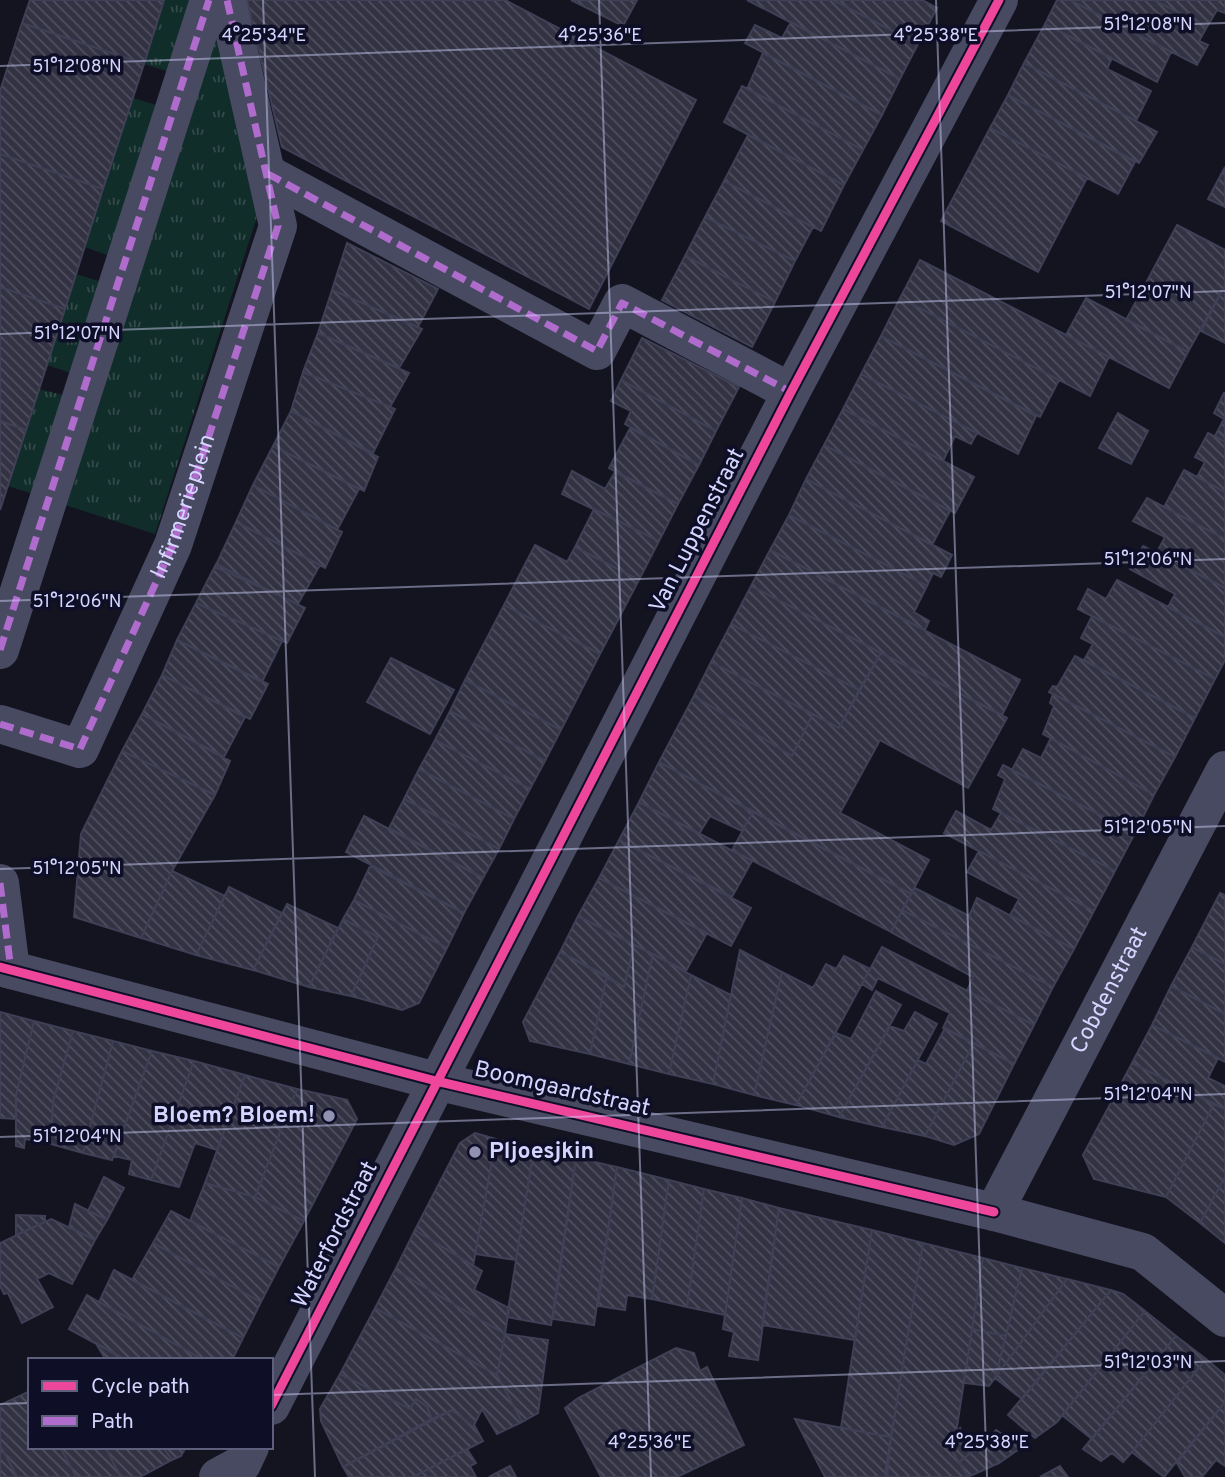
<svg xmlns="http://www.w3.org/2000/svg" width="1225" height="1477" font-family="Overpass,sans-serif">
<defs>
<pattern id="grass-tufts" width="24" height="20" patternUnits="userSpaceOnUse" patternTransform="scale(1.75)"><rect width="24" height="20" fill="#112d2a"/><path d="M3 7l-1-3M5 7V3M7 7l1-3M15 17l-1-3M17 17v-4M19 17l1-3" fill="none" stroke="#334b4a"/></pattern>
<pattern id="building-back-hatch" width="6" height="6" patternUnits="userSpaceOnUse" patternTransform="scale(1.75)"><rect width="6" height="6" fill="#323243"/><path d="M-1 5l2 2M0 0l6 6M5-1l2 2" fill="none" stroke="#4f4f5f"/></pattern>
</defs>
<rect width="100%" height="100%" fill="#141421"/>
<path fill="url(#grass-tufts)" d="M164,0h34l-22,74 -32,-10z
M213,9l51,186 -109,339 -99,-32z
M133,98l33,10 -51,150 -30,-11z
M76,274l32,10 -31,91 -30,-10z
M39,389l32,8 -31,99 -32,-10z"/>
<path fill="url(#building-back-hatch)" stroke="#3f3f55" stroke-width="2" d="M30,0h134l-20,64 -122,-41z
M247,0h258l191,100 -107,209 -307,-162z
M571,0h66l-14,26z
M747,0h86l85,44 -18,35z
M833,0h89l15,8 -19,36z
M1057,0h13l101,52 -14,30 -112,-58z
M1070,0h84l53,27 -8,14 9,4 -11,20z
M1154,0h71v13l-8,-3 -10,17z
M791,22l109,57 -18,36 -137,-72 10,-18 27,13z
M22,23l122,41 -41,125 -103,-35v-63z
M1045,24l67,34 -5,11 44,22 -15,30 -112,-58z
M763,53l119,62 -19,35 -116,-61z
M1024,63l133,69 -18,31 -131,-68z
M742,86l121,64 -19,35 -120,-63z
M1008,95l127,67 -17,32 -128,-66z
M990,128l97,50 -49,94 -97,-51z
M748,135l96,50 -23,46 -97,-50z
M0,154l103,35 -38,120 -65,-22z
M1225,167v40l-17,-8z
M724,181l89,46 -18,34 -90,-44z
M705,217l90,44 -20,41 -90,-46z
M1177,225l48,25v35l-37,67 -62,-32z
M347,243l91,46 -20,38 -86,-37z
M685,256l90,46 -23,45 -90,-47z
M920,260l189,97 -19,39 -190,-98z
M1225,285v58l-24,-12z
M0,287l65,22 -39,121 -26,-9z
M332,290l90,39 -23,39 -81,-35z
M900,298l159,82 -19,37 -159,-81z
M1086,298l102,54 -19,36 -103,-53z
M318,333l91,40 -19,34 -87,-35z
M881,336l155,80 -18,38 -157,-80z
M642,338l97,49 -23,44 -95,-51z
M303,372l92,37 -22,44 -82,-42z
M861,374l116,59 -6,11 -16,-8 -12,25 -100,-52z
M621,380l95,51 -17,34 -74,-41 6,-13 -20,-10z
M1224,393h1v49l-10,-6 9,-17 -10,-6z
M843,409l131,68 -19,36 -131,-68z
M291,411l87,46 -14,34 -91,-45z
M1118,413l30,18 -17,33 -32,-16z
M0,421l26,9 -26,80z
M630,428l69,37 -21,39 -69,-36z
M1208,433l17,9v50l-28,-15 8,-15 -10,-5z
M824,445l126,66 -18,34 -126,-66z
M273,446l86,43 -22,41 -84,-45z
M1184,470l41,22v47l-61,-32z
M572,471l33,18 10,-17 63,32 -19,37 -97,-47z
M806,479l146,76 -11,22 -8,-4 -6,13 -138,-71z
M253,485l89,47 -17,36 -89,-46z
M1147,498l78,41v49l-68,-36 8,-15 -32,-16z
M594,509l65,32 -20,39 -64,-33z
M789,515l138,71 -13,26 15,9 -4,9 -155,-80z
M236,522l84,43 -22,39 -83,-37z
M535,545l32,17 8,-15 64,33 -39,74 -96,-49z
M1143,546l82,42v49l-57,-30 7,-13 -45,-25z
M770,550l250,130 -18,35 -251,-129z
M216,564l89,44 -18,35 -91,-40z
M1117,580l108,57v23l-10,19 -137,-70 10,-20 18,10z
M751,586l130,67 -22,37 -128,-66z
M196,603l86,38 -20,41 -85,-42z
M504,605l96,49 -39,76 -96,-50z
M1092,616l123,63 -20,39 -111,-58 9,-16 -12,-6z
M731,624l128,66 -20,38 -128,-66z
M177,640l91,44 -18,35 -88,-44z
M881,653l126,65 -39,70 -88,-48 -40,73 89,47 -18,34 -252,-132 35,-66 98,60 21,-42 26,14z
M1075,656l120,62 -20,39 -126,-65 4,-6 4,1z
M391,658l63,32 -24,44 -63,-32z
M711,662l102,52 -21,42 -98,-60z
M162,675l83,42 -21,40 -82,-43z
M465,680l96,50 -16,31 -95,-50z
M1053,694l122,63 -21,38 -111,-61 11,-28 -4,-3z
M450,711l95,50 -15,28 -95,-49z
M142,714l88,47 -15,34 -93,-44z
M1051,738l103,57 -19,38 -123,-63 11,-21 18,9z
M435,740l95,49 -16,30 -95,-50z
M122,751l93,44 -43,76 -31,67 -67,-21 7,-83z
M659,762l94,50 -11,19 -32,-15 -11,18 -60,-32z
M1003,765l132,68 -20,38 -122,-62 12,-30 -7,-4z
M419,769l95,50 -15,30 -95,-50z
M404,799l95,50 -16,29 -94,-50z
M639,802l113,59 -20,36 -113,-57z
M956,811l35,19 10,-17 114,58 -21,40 -150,-78z
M753,812l158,82 -20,38 -159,-82z
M364,816l119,62 -19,35 -118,-61z
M619,840l132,68 -20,38 -132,-68z
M979,851l115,60 -20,38 -64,-34 9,-16 -52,-27z
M370,866l94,47 -17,35 -93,-48z
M172,871l53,25 -29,59 -55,-17z
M599,878l108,55 -21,38 -108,-55z
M229,887l53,26 -29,57 -57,-15z
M915,888l54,28 8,-18 97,51 -21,38 -151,-77z
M1220,893l5,2v69l-33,-17z
M354,900l93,48 -28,55 -17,7 -51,-14 27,-59 -35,-18z
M287,904l51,24 -29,59 -56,-17z
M902,910l151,77 -19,38 -67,-34 6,-14 -82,-45z
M578,916l56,29 -10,42 -64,-35z
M343,919l35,18 -27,59 -42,-9z
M634,945l19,9 -24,110 -39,-10 17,-78 17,11z
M882,947l152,78 -20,39 -71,-36 7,-15 -72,-35 -6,12 -10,-6z
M1192,947l33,17v50l-54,-28z
M740,950l42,22 -28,123 -41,-11z
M560,952l47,24 -17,78 -60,-13 -7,-19z
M653,954l38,21 -22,99 -40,-10z
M844,956l26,13 -74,136 -42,-10 28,-123 31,16 13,-24 10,5z
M691,975l40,20 -18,89 -44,-10z
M1171,986l54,28v48l-73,-37z
M876,991l25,14 -62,112 -43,-12 40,-72 15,6z
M0,1012l34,9 -18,74v24l-16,-1z
M915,1012l22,12 -55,103 -43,-10 51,-91 14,5z
M34,1021l39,10 -20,71 -2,42 -26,-5 -1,9 -8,-2v-51z
M1152,1025l66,33 -10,20 17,8v23l-93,-46z
M945,1028l29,15 -49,93 -43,-9 36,-67 8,4z
M73,1031l40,10 -30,112 -32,-9 2,-42z
M113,1041l39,10 -40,109 -29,-7z
M974,1043l40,21 -35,70 -25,11 -29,-9z
M152,1051l42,10 -43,119 -22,-6 3,-14 -18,-4z
M194,1061l51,14 -28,75 -22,-7 -16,44 -28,-7z
M1132,1063l82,41 -48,93 -72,-18 -11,-24z
M245,1075l52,14 -42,108 -50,-14z
M297,1089l50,11 10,19 -53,102 -49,-24z
M1214,1104l11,5v68l-25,46 -34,-26z
M475,1133l21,6 -23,127 -58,-36 45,-87z
M496,1139l38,9 -18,112 -41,-6z
M534,1148l42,10 -25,167 -44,-8z
M576,1158l41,9 -23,158 -41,-6z
M617,1167l52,13 -17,119 -25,-4 -2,15 -27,-4z
M104,1177l20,11 -17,32 -19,-9z
M1225,1177v66l-25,-20z
M669,1180l35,9 -17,118 -35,-8z
M205,1183l50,14 49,24 -25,46 -89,-46z
M704,1189l38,9 -17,117 -38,-8z
M742,1198l37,10 -21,152 -29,-4 5,-24 -11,-3z
M75,1204l32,16 -12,20 -26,-13z
M779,1208l93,22 -17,110 -93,-15z
M171,1211l108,56 -18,35 -108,-59z
M16,1215l29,1v6l-29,13z
M51,1219l44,21 -23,44 -23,-11 -12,6 16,28 -31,16 -14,-30 -4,1 -4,-8v-43z
M415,1230l67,41 -8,19 35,18 -4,26 -110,-64z
M872,1230l51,13 -32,194 -50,-9z
M153,1243l108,59 -18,36 -111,-58z
M923,1243l60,15 -27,175 -8,11 20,33h-81l-2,-3z
M983,1258l39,10 -16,68 -34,-7z
M1022,1268l45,11 -72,99 11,-42z
M114,1270l129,68 -11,22h-28l-105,-58z
M395,1270l110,64 -8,41 -122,-67z
M1067,1279l44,11 -89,109 -27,-21z
M1111,1290l12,4 22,17 -88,111 -22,16 -27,-23z
M87,1295l12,7 105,58h-78l-57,-31z
M375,1308l122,67 25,47 -25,12 -15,-25 -9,18 -21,-17 -20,9 -5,-12 -11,-8 -6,10 -70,-35z
M1145,1311l31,25 -84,103 -30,-24z
M972,1329l34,7 -11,42 -6,8 -25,-3z
M505,1334l43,6 -10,73 -16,9 -25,-47z
M1176,1336l30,23 -74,93 -9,10 -11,-9 -11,8 -18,-12z
M95,1342l31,18h-20z
M676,1348l18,5 6,18 7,-4 37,78 -67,32h-76l-36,-69 13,-10z
M1206,1359l19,16v27l-61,75 -32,-25z
M340,1374l70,35 6,-10 11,8 5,12 -89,48 -22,-46 -1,-12z
M30,1391v56h30l16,30h-59l-17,-32v-40z
M1225,1402v64l-9,-6 -14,17h-17l-8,-14z
M452,1410l21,17 1,-2 9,16 -70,36h-64l-6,-10z
M795,1419l96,18 -4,40h-62z
M960,1428l13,23 -14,11 -11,-18z
M996,1430l26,17 -23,16 -14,-21z
M985,1442l14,21 -31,14 -9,-15z
M0,1445l17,32h-17z
M60,1447h45l16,30h-45z
M105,1447h58l9,13 -32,17h-19z
M163,1447h23l-5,9 -9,4z
M467,1449l9,14 -6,3 6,11h-63z
M510,1466l6,11h-27z
M1060,1466l8,11h-28z"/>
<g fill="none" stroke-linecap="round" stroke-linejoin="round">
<g stroke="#484a62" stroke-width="38">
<path d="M268,174l329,177 25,-48 169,89"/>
<path d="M0,650l209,-650"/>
<path id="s1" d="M0,724l80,25 93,-204 105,-319 -51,-226"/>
<path d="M0,883l11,87"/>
<path d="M0,967l436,114 558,131 149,40 82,66"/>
<path id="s2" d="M994,1212l231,-442"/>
<path d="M271,1406l520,-1014 208,-392"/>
<path d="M218,1477l24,-13 8,-17"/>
</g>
<path stroke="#b06ccc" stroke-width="7" stroke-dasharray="14 7" stroke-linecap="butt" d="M268,174l329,177 25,-48 169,89
M0,650l209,-650
M0,724l80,25 93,-204 105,-319 -51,-226
M0,883l11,87"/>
<defs>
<path id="cycleway" d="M0,967l436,114 558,131
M271,1406l520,-1014 208,-392"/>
</defs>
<use href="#cycleway" stroke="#0f0e27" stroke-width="13"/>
<use href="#cycleway" stroke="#ed469a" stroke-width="9"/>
</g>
<path fill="none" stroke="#d4d6ff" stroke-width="2" stroke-opacity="0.45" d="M263,0l52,1477M599,0l52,1477M936,0l51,1477M0,66l1225,-43M0,334l1225,-43M0,601l1225,-42M0,869l1225,-43M0,1137l1225,-43M271,1395l954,-34M0,1404l30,-1"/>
<g fill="#9192b1" stroke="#0f0e27" stroke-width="2.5">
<circle cx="329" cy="1116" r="7"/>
<circle cx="475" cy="1152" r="7"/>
</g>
<g text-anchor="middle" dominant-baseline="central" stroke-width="7" stroke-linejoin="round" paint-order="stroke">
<g font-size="23" fill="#d4d6ff" stroke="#0f0e27">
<text stroke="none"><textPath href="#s1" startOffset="348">Infirmerieplein</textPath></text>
<text transform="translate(698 531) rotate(-63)">Van Luppenstraat</text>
<text stroke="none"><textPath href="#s2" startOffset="250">Cobdenstraat</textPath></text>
<text transform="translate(562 1090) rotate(13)">Boomgaardstraat</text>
<text transform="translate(336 1235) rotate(-63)">Waterfordstraat</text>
</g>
<g font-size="23" font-weight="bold" fill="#d4d6ff" stroke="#0f0e27" text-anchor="end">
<text x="315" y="1116">Bloem? Bloem!</text>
<text x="489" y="1152" text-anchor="start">Pljoesjkin</text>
</g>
</g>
<g font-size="18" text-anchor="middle" fill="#d4d6ff" stroke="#0f0e27" stroke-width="7" stroke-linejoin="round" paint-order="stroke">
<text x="1148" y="30">51°12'08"N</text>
<text x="264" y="41">4°25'34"E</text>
<text x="600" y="41">4°25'36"E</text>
<text x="936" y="41">4°25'38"E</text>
<text x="77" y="72">51°12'08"N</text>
<text x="1148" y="298">51°12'07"N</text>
<text x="77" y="339">51°12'07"N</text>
<text x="1148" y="565">51°12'06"N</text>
<text x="77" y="607">51°12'06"N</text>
<text x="1148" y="833">51°12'05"N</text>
<text x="77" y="874">51°12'05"N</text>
<text x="1148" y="1100">51°12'04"N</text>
<text x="77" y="1142">51°12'04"N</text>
<text x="1148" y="1368">51°12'03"N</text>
<text x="650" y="1448">4°25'36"E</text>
<text x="987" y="1448">4°25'38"E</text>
</g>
<rect x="28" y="1358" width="245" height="91" fill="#0f0e27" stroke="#5e5e7d" stroke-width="2"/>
<rect x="42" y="1381" width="35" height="10" fill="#ed469a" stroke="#5e5e7d" stroke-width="2"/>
<text x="91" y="1393" font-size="21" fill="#d4d6ff">Cycle path</text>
<rect x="42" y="1416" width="35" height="10" fill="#b06ccc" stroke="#5e5e7d" stroke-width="2"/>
<text x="91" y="1428" font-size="21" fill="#d4d6ff">Path</text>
</svg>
